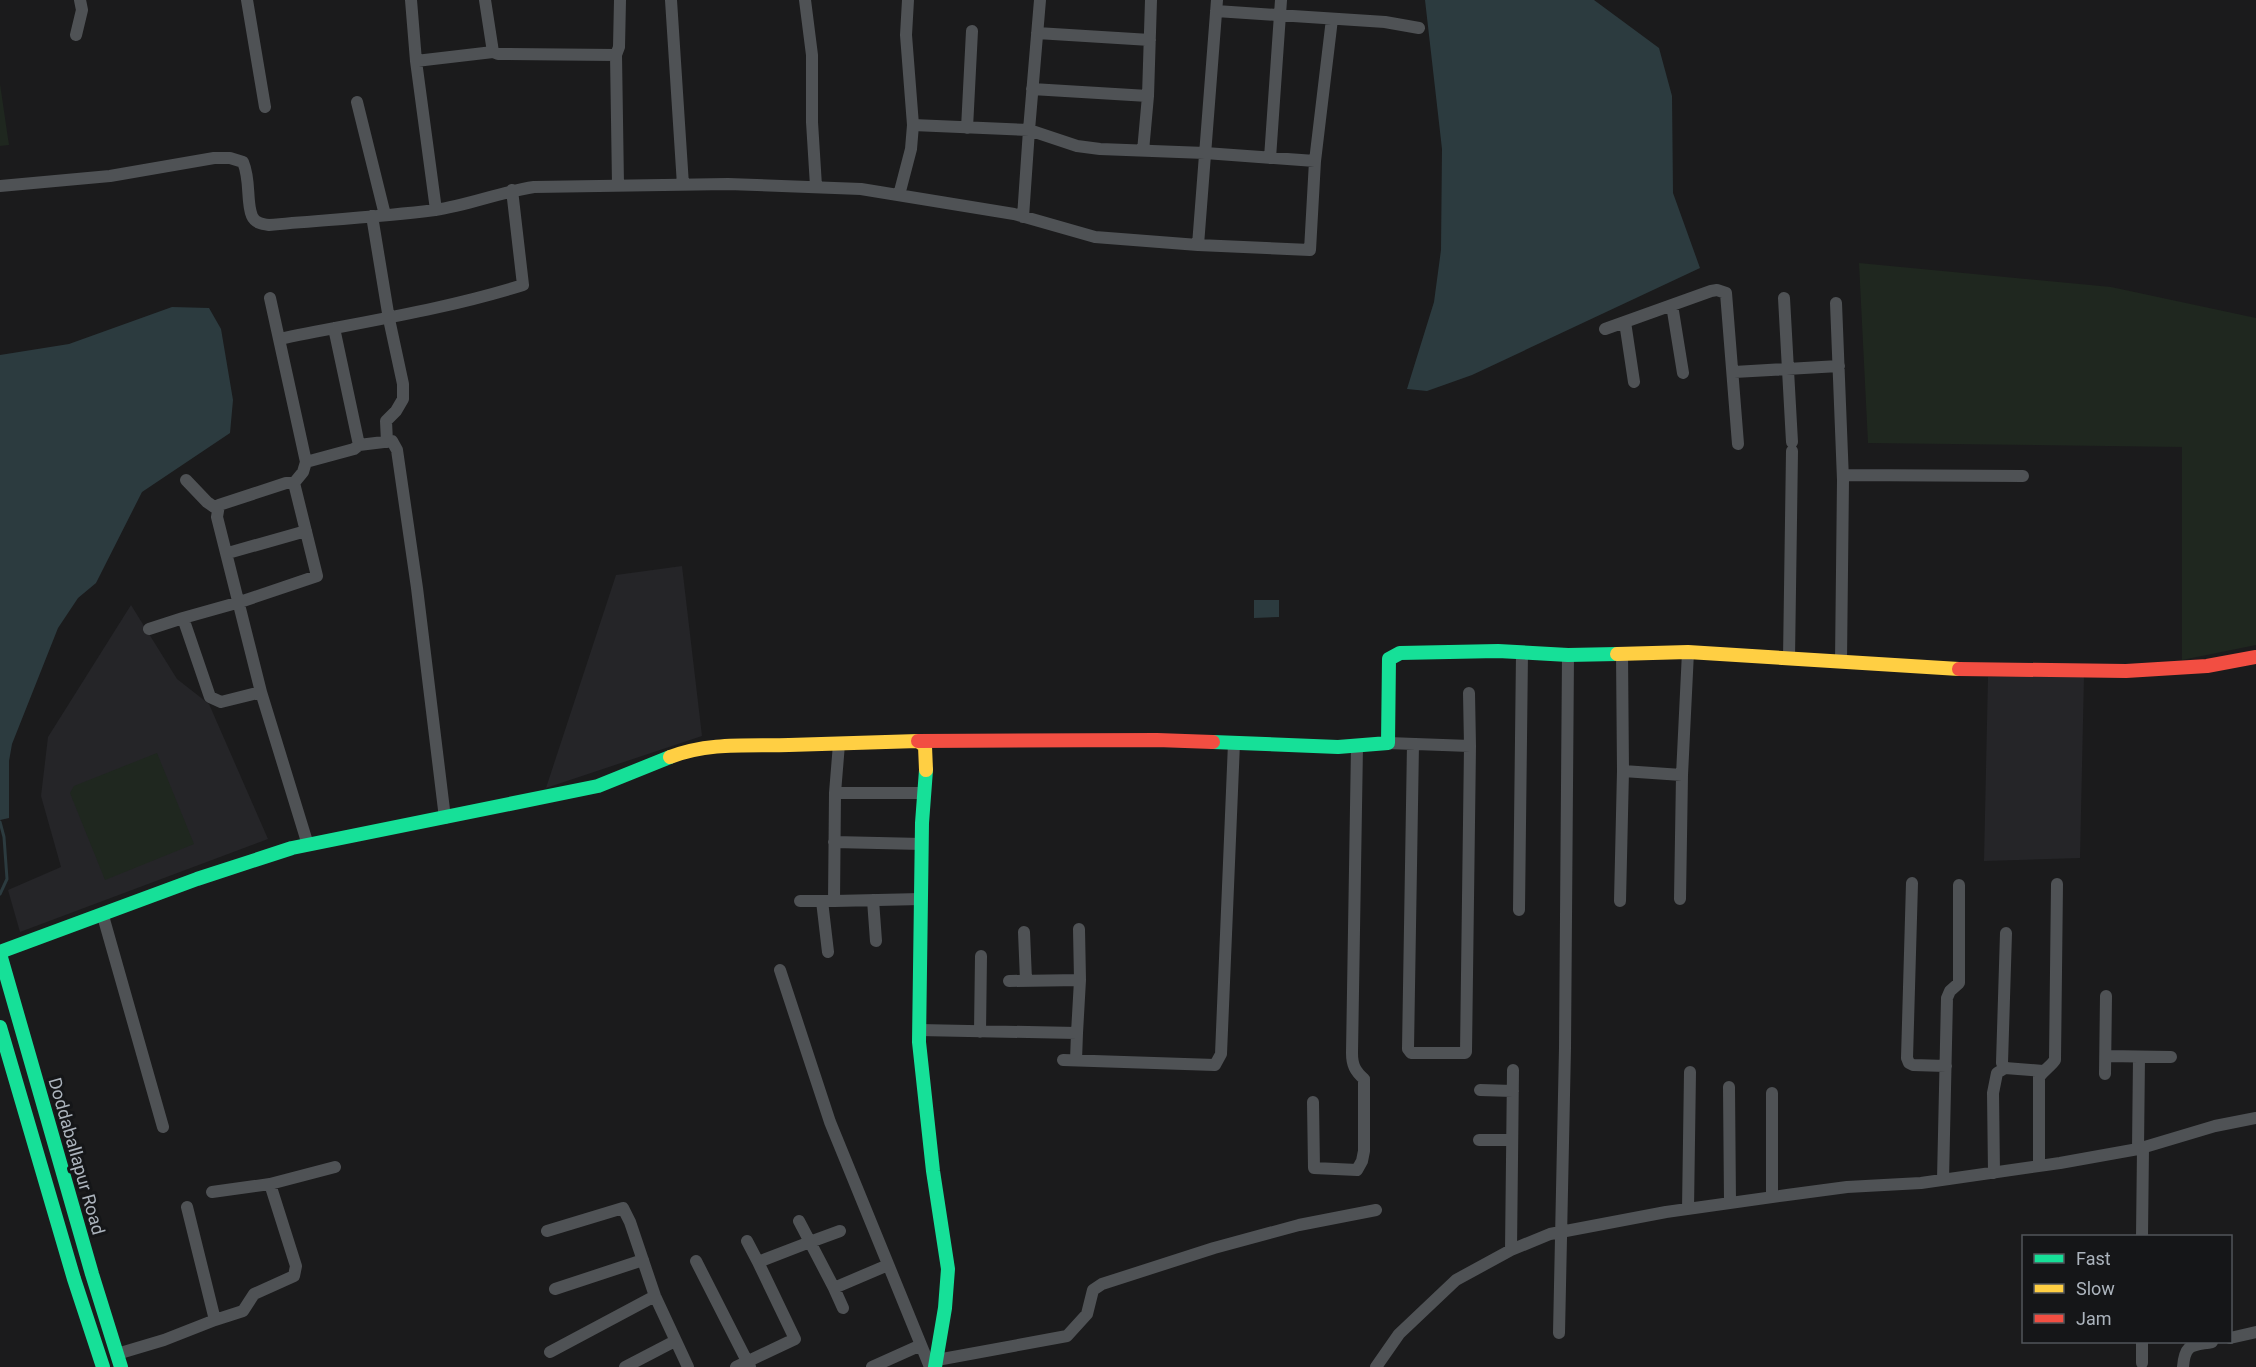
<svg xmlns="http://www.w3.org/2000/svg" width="2256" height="1367" font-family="Roboto,sans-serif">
<rect width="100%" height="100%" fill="#1b1b1c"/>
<path fill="#252528" d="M682,566l20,170 -156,52 70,-213z
M131,605l46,74 32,25 59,135 -248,93 -12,-42 53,-23 -20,-71 7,-59z
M2084,676l-4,182 -96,3 4,-184z"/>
<path fill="#1f271f" d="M0,84l9,61 -9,1z
M1859,263l252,24 145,31v327l-74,15v-213l-314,-4z
M157,753l37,91 -89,36 -35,-87 4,-7z"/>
<path fill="#2c3b3f" d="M1425,0h169l65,48 13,48 1,97 27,75 -228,107 -45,16 -20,-2 27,-87 7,-52 1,-101z
M172,307l37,1 12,21 12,71 -3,33 -88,59 -46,91 -18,15 -20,30 -46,116 -3,17v57l-9,2v-465l69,-11z
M1254,600h25v17l-25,1z"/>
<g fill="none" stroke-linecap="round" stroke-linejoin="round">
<path stroke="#2c3b3f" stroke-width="3" d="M0,822l4,15 3,42 -7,15"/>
<path stroke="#4f5255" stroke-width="12" d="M247,0l18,107
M411,0l5,61 20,149
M485,0l8,52 5,2 118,1
M671,0l12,185
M805,0l7,55v67l4,64
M908,0l-2,35 7,90
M1216,11l169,11 34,6
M1037,33l113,7
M76,35l6,-25 -2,-10
M416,61l77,-9
M1032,89l116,7
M357,102l28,113
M967,128l5,-97
M1143,151l5,-55 3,-96
M1270,158l11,-158
M618,185l-2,-130 3,-8 1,-47
M0,186l110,-10 104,-18h16l13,4c8,19 3,40 9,54 3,7 10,8 17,9 55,-5 111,-8 166,-15 34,-5 65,-18 99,-23l194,-3 133,5 153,25 81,23 103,8 19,-245
M899,195l12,-46 2,-24 116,5 11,-130
M372,216l17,103 14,65v15l-7,12 -10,10 1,21
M1023,217l6,-87 48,16 23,3 105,4 110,8
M1198,245l112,5 5,-89 17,-142
M270,298l9,41
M1784,298l8,144
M1836,303l7,177 -2,182
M1672,305l11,68
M1625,322l9,60
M334,328l25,117
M1605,329l106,-38 6,-1 9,3 12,151
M1734,372l105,-6
M306,462l48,-13 5,-4 33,-4 5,9 20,138 28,230
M1843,475l180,1
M186,480l21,22 10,7
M294,483l9,-11 3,-10 -27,-123c82,-17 164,-29 244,-54l-11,-95
M294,483h-8l-67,22 -2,12 44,175 47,153
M228,553l78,-22
M149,629l34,-11
M1789,659l3,-208
M261,692l-40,10 -11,-5 -27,-79 57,-16 77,-26 -23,-93
M1469,693l1,53
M1388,743l82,3 -4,306 -1,1h-54l-3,-4 5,-305
M839,744l-4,49h89
M1623,771l59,4
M835,793l-1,108 87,-2
M834,842l88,2
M1912,883l-5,175 2,5 4,2 33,1
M1680,899l2,-124 6,-123
M873,900l3,41
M800,901h30
M822,901l6,51
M1620,901l3,-130 -1,-118
M1519,910l3,-257
M103,916l60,211
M1079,929l1,51
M1024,932l2,48
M2006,933l-4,130 3,5 38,3
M780,970l50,152 100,245
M919,1030l158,3 3,-53 -71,1
M980,1032l1,-76
M2106,1056l65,1
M1063,1060l152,5 6,-11 13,-311
M1076,1060l1,-27
M2105,1074l1,-78
M1729,1087l1,116
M1480,1090l33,1
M1313,1102l1,66 43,2 5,-9 2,-10v-72c-9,-8 -12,-14 -12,-26l5,-307
M1479,1140h33
M2138,1149l1,-92
M2039,1166v-89c5,-7 11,-10 16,-17l2,-176
M1994,1173l-1,-80 4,-20 8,-5
M1943,1180l4,-182 3,-7 9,-8v-98
M212,1192l58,-8 65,-17
M1772,1197v-104
M1688,1209l2,-137
M547,1231l76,-23 7,14 25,74 33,71
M840,1231l-30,11 24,46 54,-23
M2142,1236l1,-88
M747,1241l11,21
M1511,1250l2,-180
M696,1261l54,106
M834,1288l9,20
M555,1289l88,-29
M215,1320l28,-9 11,-17 40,-18 2,-10 -26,-82
M1559,1333l6,-285 3,-393
M2230,1338l26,-6
M550,1352l105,-56
M117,1354l47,-14 51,-20 -28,-113
M937,1360l130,-24 20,-22 6,-24 9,-6 112,-36 85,-23 77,-15
M2142,1363v-21
M625,1367l50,-26
M736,1367l59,-28 -37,-77 52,-20 -11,-21
M872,1367l49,-22
M1376,1367l23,-33 57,-54 55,-30 39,-16 116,-22 121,-17 60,-8 74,-4 139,-20 78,-14 77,-23 41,-8
M2183,1367c2,-24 9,-21 29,-25"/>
<path stroke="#16e098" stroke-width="14" d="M1213,742l125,5 50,-4 1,-84 11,-6 98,-2 70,4 49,-1
M926,770l-4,53 -3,219 14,129 15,98 -3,39 -10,59
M0,952l197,-73 95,-31 306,-62 72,-29
M0,954l92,320 29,93
M0,1027l74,252 29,88"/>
<path stroke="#ffcf43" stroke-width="14" d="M1617,654l71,-2 271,17
M670,757c39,-15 78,-11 119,-12 43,-1 86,-3 129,-4l7,5 1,24"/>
<path stroke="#f24e42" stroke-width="14" d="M1959,669l167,2 81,-5 49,-9
M918,741l239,-1 56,2"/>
</g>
<g text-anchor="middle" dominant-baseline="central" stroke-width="6" stroke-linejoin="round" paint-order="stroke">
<g font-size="18" fill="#acb4bd" stroke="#151618">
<text transform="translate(77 1156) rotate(74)">Doddaballapur Road</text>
</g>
</g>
<rect x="2022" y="1235" width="210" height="108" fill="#151618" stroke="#51555a" stroke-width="1.5"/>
<rect x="2034" y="1254" width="30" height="9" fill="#16e098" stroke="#51555a" stroke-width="1.5"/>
<text x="2076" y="1265" font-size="18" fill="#acb4bd">Fast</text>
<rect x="2034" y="1284" width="30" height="9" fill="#ffcf43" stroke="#51555a" stroke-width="1.5"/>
<text x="2076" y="1295" font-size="18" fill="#acb4bd">Slow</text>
<rect x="2034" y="1314" width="30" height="9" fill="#f24e42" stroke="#51555a" stroke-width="1.5"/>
<text x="2076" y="1325" font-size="18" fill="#acb4bd">Jam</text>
</svg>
